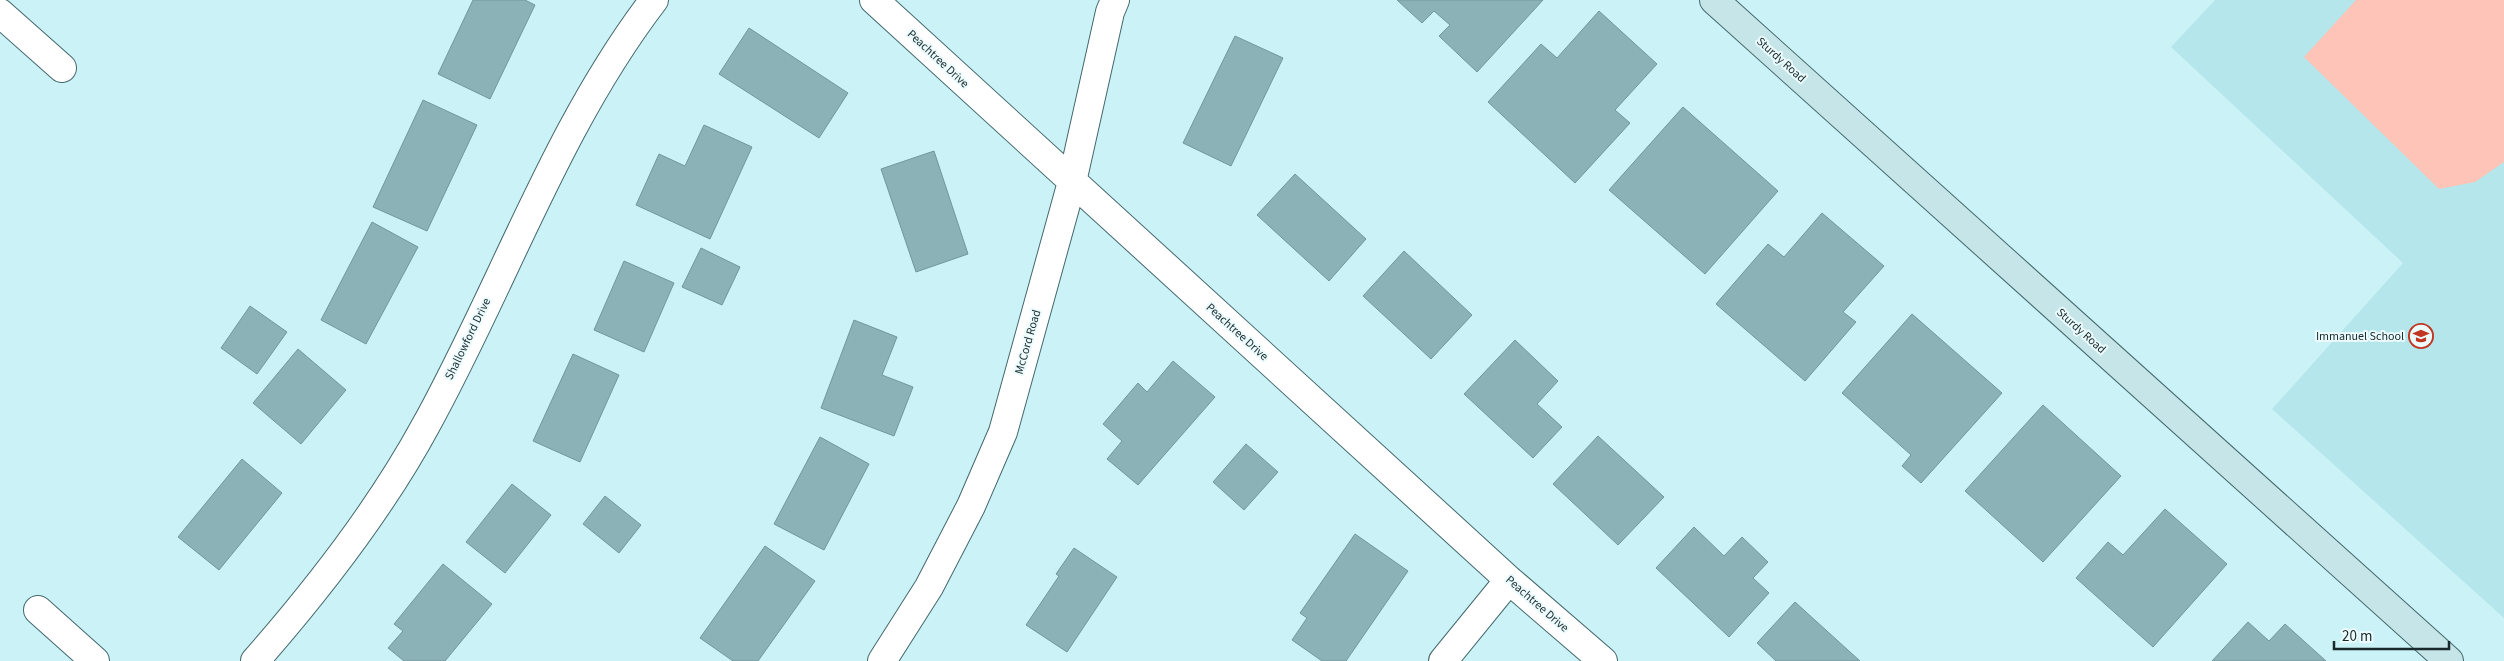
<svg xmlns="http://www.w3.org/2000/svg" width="2504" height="661" font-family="'Source Sans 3',sans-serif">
<rect width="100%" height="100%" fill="#cbf3f7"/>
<path fill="#b5e6eb" d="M2215,0h289v618l-232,-209 131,-146 -232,-216z"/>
<path fill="#fec4b8" d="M2356,0h148v162l-29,20 -36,7 -135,-132z"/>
<path fill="#8bb2b6" stroke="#72979c" d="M473,0h52l10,5 -45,94 -52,-25z
M1397,0h146l-66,72 -38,-36 11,-11 -16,-14 -12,12z
M1599,11l58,53 -42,46 15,13 -55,60 -87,-81 53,-58 16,14z
M749,28l99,65 -29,45 -100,-64z
M1235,36l48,22 -52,108 -48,-23z
M423,100l54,25 -50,106 -54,-24z
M1683,107l95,84 -73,83 -96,-84z
M704,125l48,22 -42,92 -74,-34 23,-51 26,12z
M934,151l34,103 -52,18 -35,-103z
M1295,174l71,65 -37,42 -72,-66z
M1822,213l62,53 -41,46 13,10 -51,59 -89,-77 52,-60 16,13z
M372,222l46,25 -52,97 -45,-24z
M701,248l39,19 -18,38 -40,-18z
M1404,251l68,64 -41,44 -68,-63z
M624,261l50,22 -30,69 -50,-22z
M250,306l37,26 -30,42 -36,-26z
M1912,314l90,79 -81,90 -19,-17 9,-11 -69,-62z
M854,320l43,17 -15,38 31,12 -19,49 -73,-28z
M1515,340l43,41 -21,23 25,23 -29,31 -69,-64z
M298,349l48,41 -45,54 -48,-41z
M573,354l46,21 -39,87 -47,-21z
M1173,361l42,36 -77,88 -31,-26 15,-18 -19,-17 35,-41 9,9z
M2043,405l78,71 -78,86 -78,-71z
M1598,436l66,61 -46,48 -65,-61z
M820,437l49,27 -45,86 -50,-26z
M1246,444l32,28 -34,38 -31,-28z
M242,459l40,34 -63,77 -41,-33z
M512,484l39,31 -46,58 -39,-31z
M605,496l36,29 -22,28 -36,-29z
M2165,509l62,55 -74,83 -77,-69 32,-36 15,13z
M1694,527l30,29 18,-19 26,25 -15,16 16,15 -40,44 -73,-69z
M1355,534l53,37 -62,90h-24l-30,-21 15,-22 -7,-5z
M765,546l50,35 -57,80h-25l-33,-23z
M1074,548l43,29 -50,75 -41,-27 33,-49 -3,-2z
M443,564l49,40 -47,57h-41l-16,-13 15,-17 -9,-7z
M1795,602l65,59h-84l-19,-18z
M2248,622l21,19 16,-17 41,37h-114z"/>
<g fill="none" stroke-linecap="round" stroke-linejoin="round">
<defs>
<path id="street" d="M874,0l635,580 94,81
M0,13l62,55
M38,610l57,51
M255,661c64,-73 125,-151 171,-236 78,-141 130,-297 228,-425
M882,661l47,-74 42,-81 32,-74 69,-250 38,-170 5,-12
M1443,661l66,-81"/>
<path id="secondary" d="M1714,0l735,661"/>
</defs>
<use href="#street" stroke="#43686c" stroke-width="30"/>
<use href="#secondary" stroke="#43686c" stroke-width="30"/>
<use href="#street" stroke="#fff" stroke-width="28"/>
<use href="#secondary" stroke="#c5e5e8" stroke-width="28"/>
</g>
<defs>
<symbol id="school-ring" viewBox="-11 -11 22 22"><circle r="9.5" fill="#ebfbfd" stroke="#c13521" stroke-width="1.5"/><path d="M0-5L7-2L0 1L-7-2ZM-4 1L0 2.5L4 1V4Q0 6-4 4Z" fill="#c13521"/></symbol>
</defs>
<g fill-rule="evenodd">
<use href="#school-ring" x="2407" y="322" width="28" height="28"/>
</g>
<g text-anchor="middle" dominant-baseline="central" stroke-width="4" stroke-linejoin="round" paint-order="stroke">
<g font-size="12" fill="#19282a" stroke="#ebfbfd">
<text transform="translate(938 59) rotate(43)">Peachtree Drive</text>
<text transform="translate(1781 60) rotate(42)">Sturdy Road</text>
<text transform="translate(2081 331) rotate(42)">Sturdy Road</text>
<text transform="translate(1237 332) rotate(42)">Peachtree Drive</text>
<text transform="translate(468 339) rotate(-64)">Shallowford Drive</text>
<text transform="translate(1028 342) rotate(-74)">McCord Road</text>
<text transform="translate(1537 604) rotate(41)">Peachtree Drive</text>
</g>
<g font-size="12" fill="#19282a" stroke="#ebfbfd" text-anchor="end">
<text x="2404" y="336">Immanuel School</text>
</g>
</g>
<path d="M2334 641v8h115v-8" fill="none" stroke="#19282a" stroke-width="2.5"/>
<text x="2342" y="641" font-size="15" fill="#19282a" stroke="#ebfbfd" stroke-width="4" paint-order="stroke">20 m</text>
</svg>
